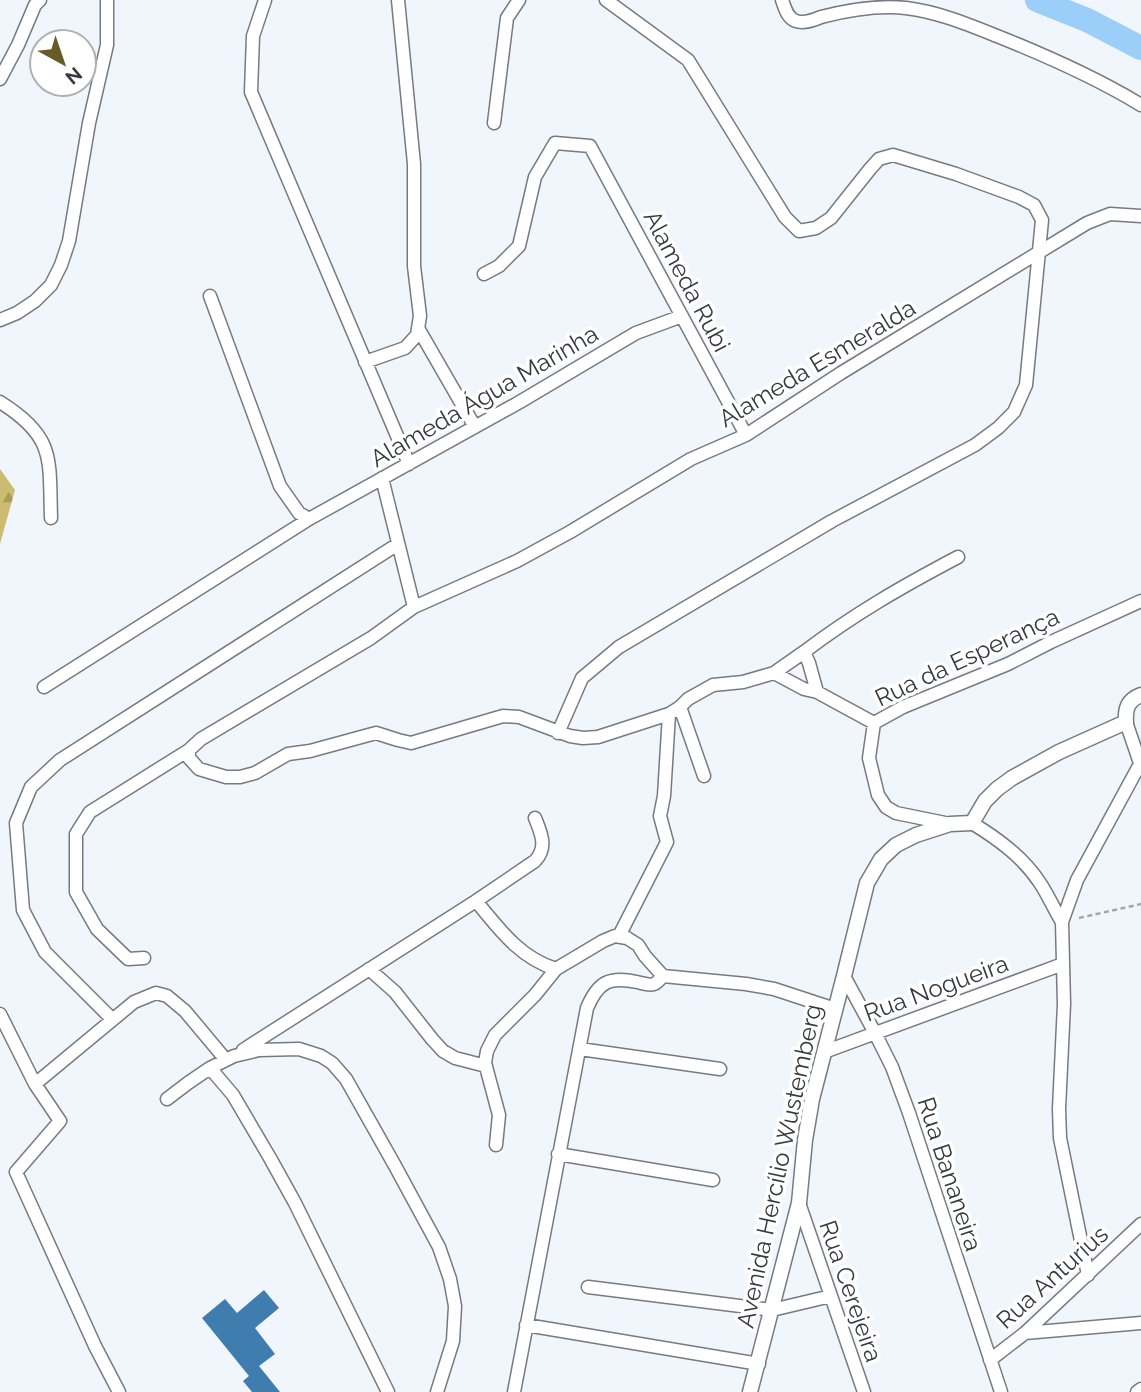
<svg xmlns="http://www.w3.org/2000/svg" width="1141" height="1392" font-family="Raleway,sans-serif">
<defs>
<pattern id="forest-firs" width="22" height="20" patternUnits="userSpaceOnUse" patternTransform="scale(1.75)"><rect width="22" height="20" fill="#cbbc6f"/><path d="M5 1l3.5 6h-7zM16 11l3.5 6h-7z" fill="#a69a5c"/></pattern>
</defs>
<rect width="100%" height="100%" fill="#f0f6fc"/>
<path fill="url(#forest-firs)" d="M0,469l15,21 -15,54z"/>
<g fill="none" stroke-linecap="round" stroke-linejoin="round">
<path stroke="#9bcef8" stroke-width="24" d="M1037,0l50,20 54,28"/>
</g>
<path fill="#3f7dae" d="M264,1290l15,18 -24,20 20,26 -16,12 21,26h-28l-9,-11 6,-5 -47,-58 23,-19 12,14z"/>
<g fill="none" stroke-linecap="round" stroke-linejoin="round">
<defs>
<path id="minor" d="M265,0l-12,36 -2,56 158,372
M782,0c3,8 5,18 14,21 8,3 18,-1 25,-4 27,-7 57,-12 85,-9 32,4 61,16 91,28 50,20 98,41 144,69
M0,79l18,-34 17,-40 5,-5
M494,123l13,-105 12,-18
M484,274l15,-8 20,-20 16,-69 20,-34 35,3 156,289
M210,296l70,190 19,27 10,6
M0,320l17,-7 18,-12 16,-16 10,-20 8,-24 20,-118 18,-78v-45
M418,328l57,99
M365,362l40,-14 12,-13 3,-19 -6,-50v-102l-16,-164
M0,402c56,35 49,57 51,116
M382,478l32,129
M804,652l-30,21 -31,9 -30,3 -25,14 -8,8 -11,7 -71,23 -15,1 -13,-2 -51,-19 -16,-1 -92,27 -13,-3 -22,-7 -66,18 -22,3 -33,19 -15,4h-14l-27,-8 -10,-11v-8l12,-11 170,-101 43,-31 103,-46 53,-29 121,-73 55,-24 95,-62 246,-150 23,-9 31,2
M774,673l30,16 13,3
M44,687l265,-168 209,-116 118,-70 46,-17
M680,707l24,69
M1126,722l15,44
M874,723l-57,-31 -8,-29 -5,-11c50,-38 99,-66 154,-95
M558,733l24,-55 37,-31 213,-126 143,-76 23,-17 16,-16 12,-27 16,-165 -8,-15 -15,-8 -63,-23 -63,-19 -14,4 -9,10 -39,49 -15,10 -17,3 -14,-14 -97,-157 -82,-60
M972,823c26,16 51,34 68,60 8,12 14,26 22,39
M950,824l-54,-11 -10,-6 -8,-12 -9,-37 5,-35 29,-16 105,-43 43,-22 90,-41
M476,901c23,28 44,57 80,68l47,-28 12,-5 12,2 11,7 7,11 18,20 83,8 28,5 61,20
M619,936l48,-94 -7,-26 4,-20 5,-82
M144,958l-16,1 -31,-30 -21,-37v-58l14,-22 99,-62
M369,969l26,23 37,47 11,12 12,7 31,8
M844,976l31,57 17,34 17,46 92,279
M0,1014l35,70 25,37 -44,51 79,174 24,46
M112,1019l-67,-67 -22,-42 -7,-87 15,-36 29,-27 338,-216
M580,1049l140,20
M243,1050l233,-149 59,-40c13,-14 6,-28 0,-43
M824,1052l239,-88
M210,1068l23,27 37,63 25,45 93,189
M35,1084l99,-82 22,-9 11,3 18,15 41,49
M167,1099l21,-16 22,-15 24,-12 25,-6 40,-1 22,7 11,7 14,16 48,85 45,83 11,32 5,27 -2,35 -16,51
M496,1145l3,-30 -14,-52 2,-12 8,-16 40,-40 21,-26
M558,1154l155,26
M799,1203l65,189
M1088,1275l-28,-137 -1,-29 5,-105 -2,-82 15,-42 63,-116
M588,1287l184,23 59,-14
M526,1325l233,39
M1025,1333l116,-10
M990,1360l35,-27 116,-109
M514,1392l73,-384c11,-26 22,-32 50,-26 5,1 12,4 17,2 3,-1 6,-5 9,-8
M1137,1392l4,-3"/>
<path id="tertiary" d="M750,1392l49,-189 6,-63 7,-41 32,-123 23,-93 14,-24 15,-14 20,-10 34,-11 22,-1 13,-22 12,-12 15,-11 47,-26 67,-30c-1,-14 2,-22 15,-27"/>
</defs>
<use href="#minor" stroke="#757b80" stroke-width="15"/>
<use href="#tertiary" stroke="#757b80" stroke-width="17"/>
<path stroke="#a2a7ac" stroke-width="2.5" stroke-dasharray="5 3.5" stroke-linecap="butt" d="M1079,918l62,-14"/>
<use href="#minor" stroke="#fff" stroke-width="12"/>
<use href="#tertiary" stroke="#fff" stroke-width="14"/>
</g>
<g text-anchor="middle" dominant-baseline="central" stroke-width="7" stroke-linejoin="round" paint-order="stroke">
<g font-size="24" fill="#37393c" stroke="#fff">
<text transform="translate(687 281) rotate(62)">Alameda Rubi</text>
<text transform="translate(817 363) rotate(-31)">Alameda Esmeralda</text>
<text transform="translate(484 396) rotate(-30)">Alameda Água Marinha</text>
<text transform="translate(967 657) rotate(-25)">Rua da Esperança</text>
<text transform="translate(936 988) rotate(-20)">Rua Nogueira</text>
<text transform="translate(779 1166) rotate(-78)">Avenida Hercílio Wustemberg</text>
<text transform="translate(950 1174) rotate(72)">Rua Bananeira</text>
<text transform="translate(1052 1277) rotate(-42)">Rua Anturius</text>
<text transform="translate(851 1291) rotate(71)">Rua Cerejeira</text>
</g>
</g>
<g transform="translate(63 63) rotate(140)"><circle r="33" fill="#ffffff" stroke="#afb0b1" stroke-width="2"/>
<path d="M0-5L12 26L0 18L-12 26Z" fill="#675c29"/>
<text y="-10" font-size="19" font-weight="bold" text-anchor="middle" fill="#37393c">N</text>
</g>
</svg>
